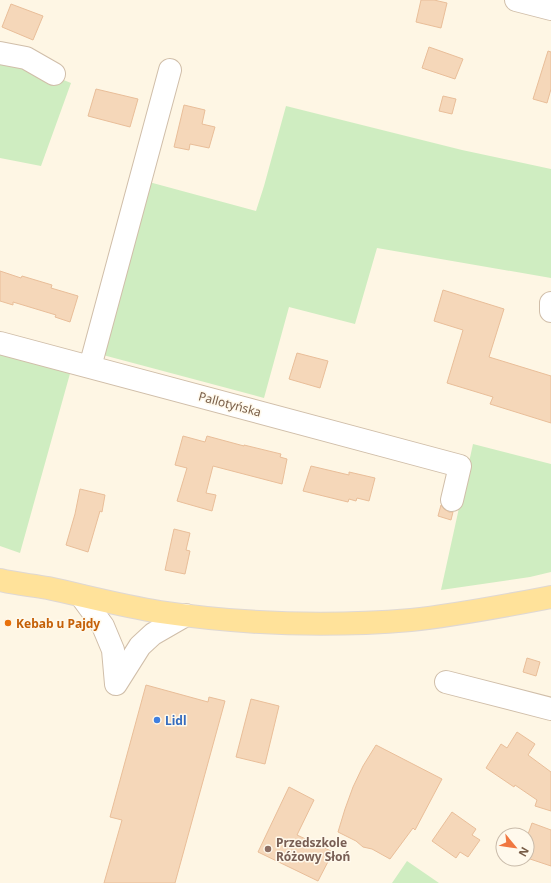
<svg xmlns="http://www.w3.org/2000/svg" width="551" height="883" font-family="'Noto Sans',sans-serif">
<rect width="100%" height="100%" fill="#fef6e4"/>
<path fill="#cfedc1" d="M0,61l21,2 50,20 -30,83 -41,-8z
M286,106l176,44 89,19v109l-174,-30 -22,76 -66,-17 -25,91 -161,-43 46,-173 107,29 8,-25z
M0,352l71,18 -51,183 -20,-7z
M473,444l78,20v108l-21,5 -89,13z
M407,861l32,22h-47z"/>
<path fill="#f5d7b9" stroke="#e9be99" d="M421,0h13l13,3 -6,25 -25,-6z
M11,4l32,12 -10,24 -31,-13z
M429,47l34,12 -8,20 -33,-11z
M548,51l3,1v37l-4,14 -14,-4z
M96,89l42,10 -8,28 -42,-11z
M443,96l13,3 -4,15 -13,-3z
M184,105l21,5 -3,14 13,3 -6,21 -19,-4 -1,6 -15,-3z
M0,271l21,7 1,-2 30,9 -1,3 27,8 -8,26 -15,-5 1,-2 -43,-13v3l-13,-4z
M443,290l61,19 -15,48 62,19v47l-61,-19 3,-7 -46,-14 16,-53 -29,-9z
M297,353l31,8 -8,27 -31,-9z
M183,436l22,6 2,-6 37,10v-1l37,9 -1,3 7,2 -5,25 -69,-18 -7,27 10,2 -4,16 -35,-10 10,-33 -12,-3z
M311,466l38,9v-3l26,6 -6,23 -12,-3 -1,3 -7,-2 -1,3 -45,-11z
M80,489l25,6 -3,17 -2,-1 -12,41 -22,-7 9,-31z
M441,505l3,4 5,3h4l-2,8 -13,-4z
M174,529l16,4 -4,17 4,1 -5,23 -20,-4z
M527,658l13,4 -4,14 -13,-4z
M146,685l62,17 1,-5 16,4 -50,182h-71l18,-63 -12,-3z
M251,699l28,7 -14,58 -29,-7z
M517,732l18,12 -7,11 23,17v39l-16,-5 2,-6 -22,-15 -1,2 -28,-19 15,-24 6,4z
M376,745l66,34 -27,51 -2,-2 -23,31 -18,-10 -9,-2 -7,-6 -18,-9 7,-23 8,-22 10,-21z
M289,787l25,13 -17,35 36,17 -15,29 -60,-29z
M452,812l24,17 -4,6 8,5 -12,17 -8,-5 -4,6 -24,-17z
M532,823l19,7v36l-24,-8v-21z"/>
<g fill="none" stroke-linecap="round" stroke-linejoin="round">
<defs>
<path id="minor" d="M516,0l35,9
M0,53l26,5 28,16
M551,303v8
M0,343l460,123 -8,34
M90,367l80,-297
M81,596l22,30 10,24 3,34
M446,682l105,27
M116,684l24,-38 13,-12 33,-19"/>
<path id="major" d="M0,580c16,4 32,5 48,8 37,8 74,18 112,24 82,12 168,15 251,8 47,-5 93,-14 140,-23"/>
</defs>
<use href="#minor" stroke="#d0bea9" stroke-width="24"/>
<use href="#major" stroke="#dfd8d3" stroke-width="24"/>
<use href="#minor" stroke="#fff" stroke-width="22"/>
<use href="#major" stroke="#ffe29a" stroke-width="22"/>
</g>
<circle fill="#e8710a" stroke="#fff9ec" stroke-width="1.5" cx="8" cy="623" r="4"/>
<circle fill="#3f7fe0" stroke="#fff9ec" stroke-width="1.5" cx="157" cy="720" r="4"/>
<circle fill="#8d6e63" stroke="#fff9ec" stroke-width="1.5" cx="268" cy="849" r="4"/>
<g text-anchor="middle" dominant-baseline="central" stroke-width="3" stroke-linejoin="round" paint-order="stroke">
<g font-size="12" fill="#785d47" stroke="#fff9ec">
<text transform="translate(230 404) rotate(15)">Pallotyńska</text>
</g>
<g font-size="12" font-weight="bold" fill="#c56008" stroke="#fff9ec" text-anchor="start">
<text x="16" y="623">Kebab u Pajdy</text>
</g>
<g font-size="12" font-weight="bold" fill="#366cbe" stroke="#fff9ec" text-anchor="start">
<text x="165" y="720">Lidl</text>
</g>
<g font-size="12" font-weight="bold" fill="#785e54" stroke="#fff9ec" text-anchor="start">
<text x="276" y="842">Przedszkole<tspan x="276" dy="14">Różowy Słoń</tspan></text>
</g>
</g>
<g transform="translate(515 847) rotate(119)"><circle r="19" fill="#fff9ec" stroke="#c9bbaa"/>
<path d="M0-3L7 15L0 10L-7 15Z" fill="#f07740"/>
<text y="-6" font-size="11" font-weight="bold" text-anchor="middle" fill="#785d47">N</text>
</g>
</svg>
